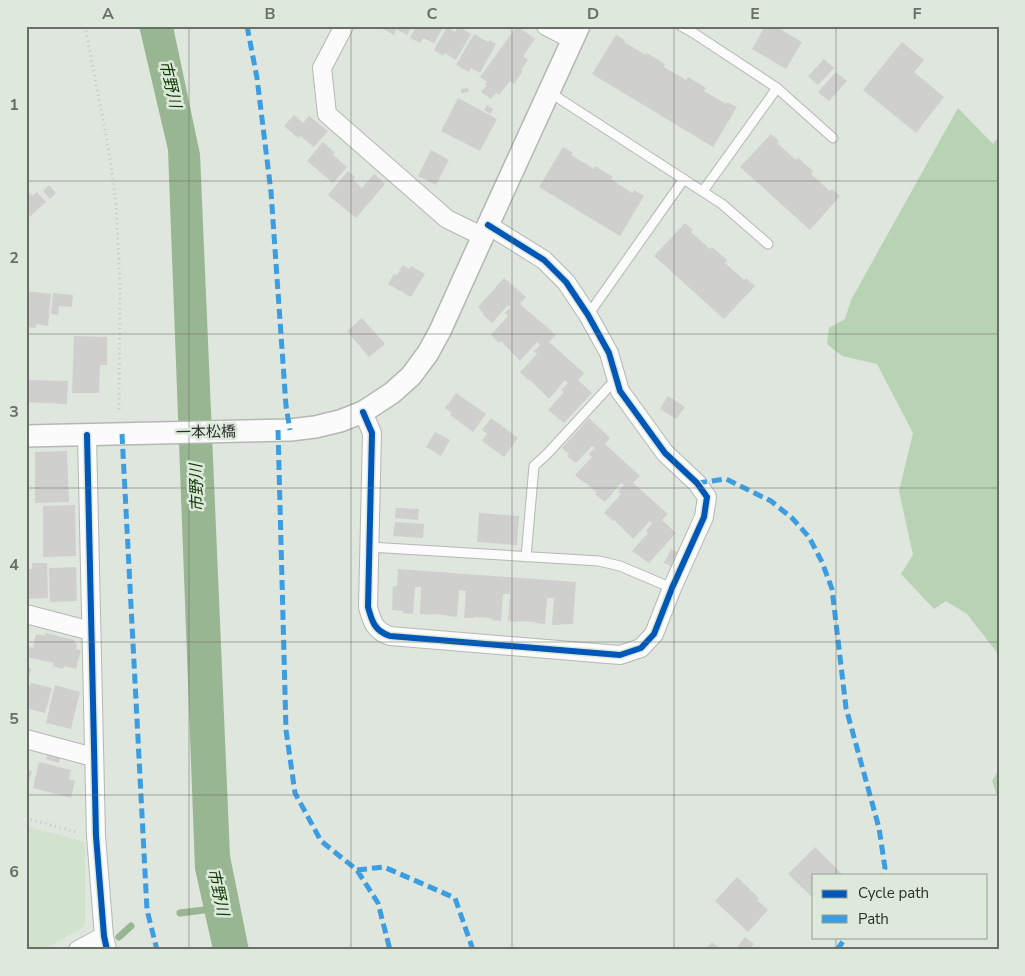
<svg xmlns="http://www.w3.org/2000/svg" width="1025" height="976" font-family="'Nunito Sans','Noto Sans JP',sans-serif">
<rect width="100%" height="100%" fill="#dfe6de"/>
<path fill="#d1e3cd" d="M26,826l59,16v84l-42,24h-17z"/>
<path fill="#b8d3b3" d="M958,108l35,36 6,-7v518l-32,-41 -21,-13 -12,8 -33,-35 12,-19 -14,-64 14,-58 -36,-69 -35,-8 -15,-12 2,-16 16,-9 6,-19z
M999,770v31l-7,-20z"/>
<path fill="#98b691" d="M139,26h34l27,128 30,702 19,94h-36l-18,-81 -27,-719z"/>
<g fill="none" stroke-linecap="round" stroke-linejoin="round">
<path stroke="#98b691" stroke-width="7" d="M180,913l24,-3
M119,937l12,-11"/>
</g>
<path fill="#cfcfcd" d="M378,26h34l-5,9 -11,-6 -2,6z
M416,26h28l-10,17 -11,-5 -3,5 -10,-5z
M458,26l13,8 -15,26 -11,-7 -2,3 -9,-6 13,-23 8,5z
M517,26l18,13 -12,17 5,4 -7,10 2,1 -9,13 -4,-3 -11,14 -14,-10 2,-3 -7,-5z
M765,26h10l27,16 -16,27 -34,-20z
M474,34l14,8 2,-2 6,4 -16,29 -9,-5 -2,4 -13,-7z
M616,35l9,5 -1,2 22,13 1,-2 18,11 -1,3 22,13 2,-3 18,11 -2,3 22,13 1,-2 10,5 -24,40 -121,-73z
M902,42l22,18 -10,12 30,25 -28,36 -53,-43z
M824,59l10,9 -16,17 -10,-9z
M836,72l11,9 -18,20 -11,-9z
M486,86l10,7 -5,6 -10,-7z
M468,88l1,4 -8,1v-4z
M458,98l39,21 -17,32 -39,-20z
M487,105l6,4 -2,5 -7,-4z
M294,115l9,8 6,-7 19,15 -14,16 -14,-11 -2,2 -14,-12z
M771,134l8,7 -2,2 19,17 2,-2 15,13 -2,3 19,17 2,-2 8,7 -30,34 -70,-63z
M323,142l12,11 -2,2 14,12 -14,16 -26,-22z
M563,147l10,6 -2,2 23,14 1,-3 18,11 -2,2 21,14 2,-3 10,6 -24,40 -81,-49z
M431,150l18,10 -13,25 -18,-9z
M348,171l7,6 -2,3 9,8 12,-14 11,10 -29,34 -28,-23z
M49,185l7,8 -6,6 -7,-8z
M37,192l9,10 -19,17 -1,-23 4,-3 2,3z
M685,223l8,7 -2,2 19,17 2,-2 15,13 -2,3 19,17 2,-2 9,8 -31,33 -70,-63z
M403,265l6,4 2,-3 14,8 -14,23 -23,-13 6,-10 3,1z
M504,278l22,19 -6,7 36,31 -7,7 35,31 -6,7 14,13 -28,30 -16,-13 16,-18 -3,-2 7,-7 -3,-3 -16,19 -20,-20 -1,1 -8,-8 17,-18 -3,-3 6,-6 -3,-3 -17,19 -19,-20 -2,2 -8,-8 17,-19 -3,-3 6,-6 -3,-2 -16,18 -9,-8 1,-1 -6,-7z
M26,291l25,3 -3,32 -12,-2v4l-10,-1z
M53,293l20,2 -1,12 -13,-1 -1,9 -7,-1z
M362,318l23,26 -16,13 -22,-26z
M74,336l33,1v28h-7l-1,28h-27z
M26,380l42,1 -1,23 -41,-2z
M456,393l30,21 -13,18 -23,-17 2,-2 -7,-5z
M668,396l17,11 -9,12 -16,-10z
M491,418l27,20 -14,19 -22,-16 5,-7 -5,-4z
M589,418l21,20 -5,6 35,32 -7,7 35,31 -6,6 14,13 -27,30 -17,-12 16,-18 -2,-2 6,-8 -2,-2 -17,18 -19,-19 -1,1 -9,-8 17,-19 -3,-2 6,-7 -3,-2 -16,19 -10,-8 2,-1 -12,-11 -1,1 -9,-8 17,-18 -3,-3 6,-6 -3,-2 -16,17 -9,-7 2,-2 -7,-6z
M435,432l15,8 -9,16 -15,-9z
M67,451l2,51 -34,1v-51z
M75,505l1,51 -33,1v-51z
M396,508l23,1 -1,11 -23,-2z
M479,513l40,3 -2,29 -40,-3z
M395,522l29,2 -1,14 -30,-2z
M671,549l7,3 -7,14 -7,-3z
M32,563h15l1,35 -22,1v-30h6z
M76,567l1,34 -27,1 -1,-34z
M398,569l178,13 -3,42 -21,1 2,-27h-7l-2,26 -10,-1v-1l-17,-1v1l-10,-1 2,-27h-7l-2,27 -10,-1 1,-2 -18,-1 -1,1h-9l2,-27 -7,-1 -2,27 -10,-1v-1l-16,-1v1l-11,-1 1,-27h-6l-2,27 -10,-1v-2l-11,-1 1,-24h4z
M45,633l30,7 -1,3 3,1 -1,5 5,1 -5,19 -12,-3 -1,3 -10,-3 1,-3 -27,-6 3,-10 3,1 3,-14 9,2z
M26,667l5,1 -1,7 -4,-1z
M31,683l21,5 -7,25 -19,-5v-23l4,1z
M55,685l25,7 -9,37 -25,-6z
M47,755l13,3 -1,5 -13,-4z
M39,762l32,8 -2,9 6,2 -4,17 -38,-10z
M26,769l6,2 -5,18h-1z
M815,847l28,28h-29v24l-26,-25z
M737,877l22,21 -2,2 11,10 -20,22 -33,-31z
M745,937l9,7 -5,6h-14z
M712,942l9,8h-16z"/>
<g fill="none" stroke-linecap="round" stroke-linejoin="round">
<defs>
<path id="service" d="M681,26l11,6 85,56 56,50
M549,92l173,112 46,40
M703,191l74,-103
M588,315l96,-136
M369,547l230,14 21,5 52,22
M526,557l8,-91 14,-13 68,-74"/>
<path id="minor" d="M344,26l-22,42 5,46 120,105 35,17
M546,26l27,14
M363,412l9,21 -4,174c4,15 7,24 22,29l230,19 21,-7 13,-14 18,-46 32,-71 3,-20 -10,-14 -32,-30 -45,-62 -11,-38 -21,-38 -22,-33 -22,-22 -56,-35
M87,435l9,401 8,100 3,14
M26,614l65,17
M26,739l67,18
M78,950l26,-14"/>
<path id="tertiary" d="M26,436l264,-6 25,-3 25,-6 23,-9 29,-19 19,-17 17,-23 12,-22 48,-106 91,-199"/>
</defs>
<use href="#service" stroke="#b4b8b3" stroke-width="11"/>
<use href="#minor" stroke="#b4b8b3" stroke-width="20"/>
<use href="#tertiary" stroke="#b4b8b3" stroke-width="24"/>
<path stroke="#c4c6c4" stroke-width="3" stroke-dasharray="1 4" stroke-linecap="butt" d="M85,26l24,125 7,53 4,80 -1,129
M26,818l50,14"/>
<use href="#service" stroke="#fafbfa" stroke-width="9"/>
<use href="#minor" stroke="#fafbfa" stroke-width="18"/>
<use href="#tertiary" stroke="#fafbfa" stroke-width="21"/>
<path stroke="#3d9de1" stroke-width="5" stroke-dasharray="10 5" stroke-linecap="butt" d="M247,26l10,52 14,114 15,214 4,24
M278,430l8,300 9,63 26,48 36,29 21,33 12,47
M122,434l25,476 10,40
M697,483l29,-4 45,22 21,17 17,19 13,25 10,27 14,119 33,120 6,40 -2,7
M357,870l27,-3 71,31 18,52
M837,950l9,-13"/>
<defs>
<path id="cycleway" d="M363,412l9,21 -4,174c4,15 7,24 22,29l230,19 21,-7 13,-14 18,-46 32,-71 3,-20 -10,-14 -32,-30 -45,-62 -11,-38 -21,-38 -22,-33 -22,-22 -56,-35
M87,435l9,401 8,100 3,14"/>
</defs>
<use href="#cycleway" stroke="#dde9da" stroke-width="9"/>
<use href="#cycleway" stroke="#0057b8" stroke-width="6"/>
</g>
<path fill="none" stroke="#696f68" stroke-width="1" stroke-opacity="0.55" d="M189,26v924M351,26v924M512,26v924M674,26v924M836,26v849M26,181h973M26,334h973M26,488h973M26,642h973M26,795h973M836,937v13"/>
<g text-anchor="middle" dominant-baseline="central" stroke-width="5" stroke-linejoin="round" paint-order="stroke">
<g font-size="15" fill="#2a2f29" stroke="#dde9da">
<text transform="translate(206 432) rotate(-1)">一本松橋</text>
</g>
<g font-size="16" font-style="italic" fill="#0e3802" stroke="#dde9da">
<text transform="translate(170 84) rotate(77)">市野川</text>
<text transform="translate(197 488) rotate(-92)">市野川</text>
<text transform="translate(218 892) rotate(78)">市野川</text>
</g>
</g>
<rect width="1025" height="976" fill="none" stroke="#dde9da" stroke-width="55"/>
<rect x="812" y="874" width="175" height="65" fill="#dde9da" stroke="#959f93"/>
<rect x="822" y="890" width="25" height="8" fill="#0057b8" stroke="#959f93"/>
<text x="858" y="898" font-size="15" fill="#2a2f29">Cycle path</text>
<rect x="822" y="915" width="25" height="8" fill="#3d9de1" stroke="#959f93"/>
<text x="858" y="924" font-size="15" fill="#2a2f29">Path</text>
<rect x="28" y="28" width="970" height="920" fill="none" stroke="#696f68" stroke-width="2"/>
<g font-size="16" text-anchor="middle" font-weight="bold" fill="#696f68">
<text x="108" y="19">A</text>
<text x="270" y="19">B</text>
<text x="432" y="19">C</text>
<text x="593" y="19">D</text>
<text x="755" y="19">E</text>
<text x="917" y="19">F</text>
<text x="14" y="110">1</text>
<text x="14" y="263">2</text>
<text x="14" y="417">3</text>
<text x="14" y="570">4</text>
<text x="14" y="724">5</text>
<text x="14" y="877">6</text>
</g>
</svg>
